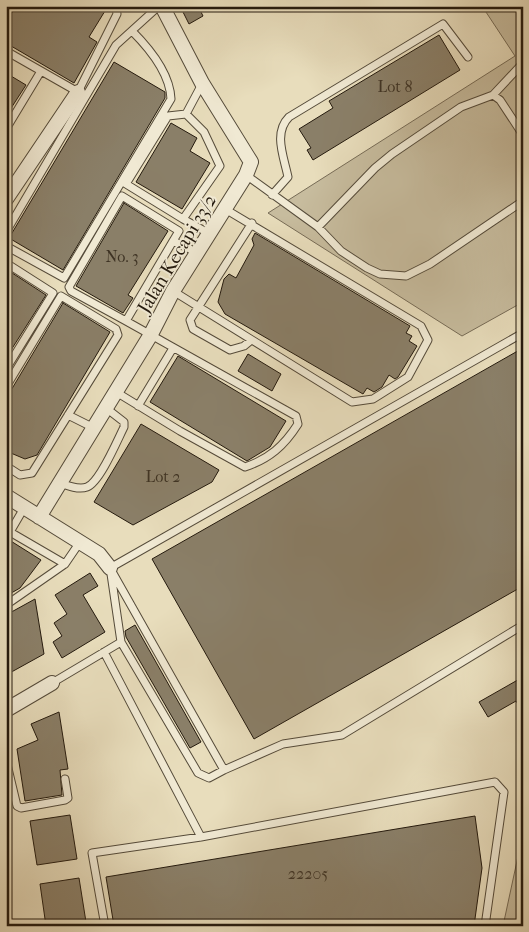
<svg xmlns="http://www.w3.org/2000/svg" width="529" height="932" font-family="'IM FELL French Canon',serif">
<rect width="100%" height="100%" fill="#e8ddbc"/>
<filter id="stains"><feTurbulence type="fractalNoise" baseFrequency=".004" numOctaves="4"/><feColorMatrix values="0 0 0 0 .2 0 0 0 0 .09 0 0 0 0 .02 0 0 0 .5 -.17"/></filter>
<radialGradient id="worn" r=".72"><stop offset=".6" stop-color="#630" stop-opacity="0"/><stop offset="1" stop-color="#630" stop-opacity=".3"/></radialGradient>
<path fill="#c7bc9e" stroke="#766b56" d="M482,6h41v296l-61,34 -194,-123 247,-157z
M523,833v93h-20z"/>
<path fill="#8a7f68" stroke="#241a0e" d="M6,6h102l-19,31 8,5 -23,41 -68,-40z
M180,6h18l5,10 -14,8z
M439,35l21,35 -147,90 -6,-10 4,-2 -12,-19 34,-21 -4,-7z
M114,62l51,30v6l-102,172 -54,-32z
M6,73l20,12 -20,31z
M171,123l26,15 -7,13 20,12 -28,46 -46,-27z
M124,203l44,28 -40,64 5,3 -10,15 -47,-27z
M255,233l155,93 -4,7 6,3 -3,5 8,5 -19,31 -3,2 -6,-4 -7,12 -8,5 -7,-4 -4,6 -138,-80 -7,-12 6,-23 5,-5 7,4 18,-33 -2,-6z
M6,269l40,26 -40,63z
M63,303l47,29 -73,123 -12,4 -19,-8v-59h4z
M523,348v238l-269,153 -102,-180z
M248,354l33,20 -9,17 -34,-20z
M178,356l108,65 -16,26 -23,14 -97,-59z
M141,424l78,46 -7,12 -79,43 -39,-23z
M6,538l35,22 -21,28 -14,8z
M90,573l8,13 -15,9 22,37 -43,26 -9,-16 9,-6 -8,-13 13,-9 -12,-19z
M35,599l9,55 -38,21v-60z
M135,625l66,117 -11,6 -64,-111 -1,-6z
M523,677v35l-7,-11 -28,16 -9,-15z
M59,712l9,57 -8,1 2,25 -37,6 -8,-52 21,-9 -7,-16z
M70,815l7,44 -40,6 -7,-44z
M475,816l7,52 -8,58h-360l-8,-49z
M79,878l7,44 -40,4 -6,-42z"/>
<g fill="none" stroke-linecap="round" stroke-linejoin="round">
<defs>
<path id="lane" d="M6,51l72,41 39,-78 -1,-8
M493,95l30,-32
M186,114l18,18 16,34 -37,53 -57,-35 42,-68 18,-2 16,-30
M6,129l35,-58
M246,175l72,52 23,24 26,17 13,6 26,2 24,-12 93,-63
M272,195l16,-18c-4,-20 -15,-44 1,-60l154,-93 25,33
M183,219l27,15
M318,227l57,-59 17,-14 69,-47 32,-12 7,5 23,35
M6,232l110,-187 43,-39
M173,241l6,-10 -57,-35 -53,91 2,4 55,30 47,-80 25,12
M6,246l58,32 107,-179c-1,-26 -22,-51 -39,-68
M6,263l47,30 -47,76
M173,291l179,111 21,-3 35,-22 20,-37 -7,-14 -196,-117
M250,341l-6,5 -14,4 -37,-21 -3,-9 62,-97
M6,387l55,-91 55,33 2,6 -86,138 -12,2 -14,-9
M116,392l64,39 65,36c24,-8 39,-21 53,-43l-2,-8 -170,-95
M138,406l35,-58
M68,415l26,13
M60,483c8,3 19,7 27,4 13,-5 30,-46 37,-60v-5l-18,-14
M24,508l-14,24 55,32
M110,568l114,202 59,-26 59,-9 181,-110
M110,568l413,-235
M111,574l10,68 77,131 11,5 15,-8
M6,605l59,-41 15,-22
M104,652l97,185
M52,683l69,-41
M6,760l11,46 4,2 44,-8 3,-2 -3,-19
M105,926l-13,-73 109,-16 294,-55 9,10 -19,134"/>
<path id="street" d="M6,199l72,-107
M6,496l93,58 11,14
M39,517l111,-181 23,-45 73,-116 5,-13 -49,-79 -40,-77
M6,710l46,-27"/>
</defs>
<use href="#lane" stroke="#554b3a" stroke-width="9"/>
<use href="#street" stroke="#554b3a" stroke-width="16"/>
<use href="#lane" stroke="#f0e9d3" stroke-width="7"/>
<use href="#street" stroke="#f0e9d3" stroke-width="14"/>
</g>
<g text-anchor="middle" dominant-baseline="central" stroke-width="4" stroke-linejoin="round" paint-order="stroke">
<g font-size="16" fill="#3e3324">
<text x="395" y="86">Lot 8</text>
<text x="122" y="256">No. 3</text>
<text x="163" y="476">Lot 2</text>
<text x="308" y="873">22205</text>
</g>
<g font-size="19" fill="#241a0e" stroke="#f0e9d3">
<text transform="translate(177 254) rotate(-59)">Jalan Kecapi 33/2</text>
</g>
</g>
<rect width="529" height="932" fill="none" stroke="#e8ddbc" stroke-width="25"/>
<rect x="8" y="8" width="514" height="917" fill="none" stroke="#241a0e" stroke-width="2.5"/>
<rect x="12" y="12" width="504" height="907" fill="none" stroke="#241a0e"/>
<rect width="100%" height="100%" filter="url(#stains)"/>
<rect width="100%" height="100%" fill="url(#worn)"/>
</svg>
